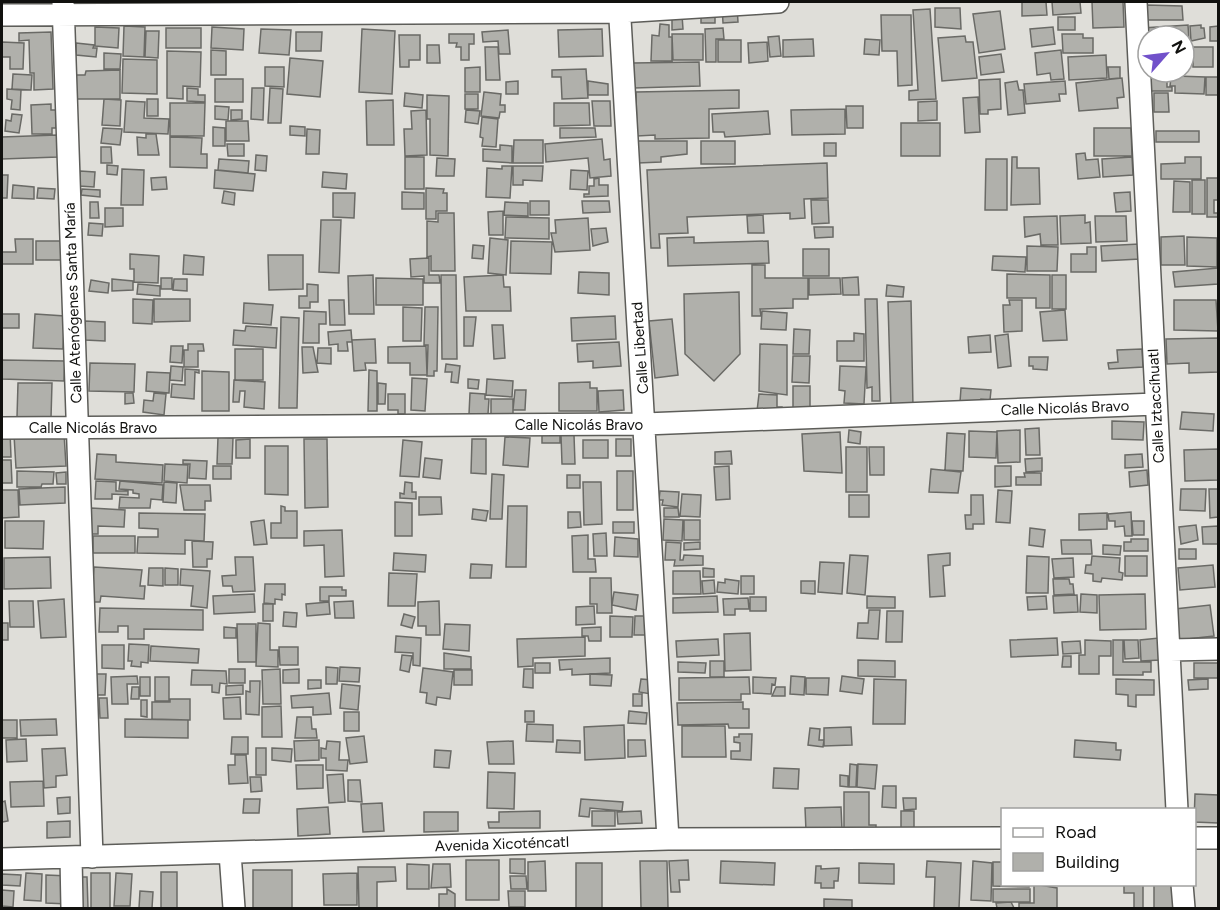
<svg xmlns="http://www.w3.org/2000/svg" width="1220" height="910" font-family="Figtree,sans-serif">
<rect width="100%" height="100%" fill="#dfded9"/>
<path fill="#b0b0ab" stroke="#6a6a66" stroke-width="1.5" d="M16,2h37v9l-37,-2z
M79,2h37v4l-37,-1z
M1022,2h24l1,13 -25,1z
M1052,2h28l1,11 -28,2z
M1092,2h31l1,25 -31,1z
M1146,5l36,1 1,14h-37z
M722,6h15l1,16 -15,1z
M935,8h25l1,21 -26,-2z
M930,9l6,90 -27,1v-9l9,-1 -5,-80z
M701,10h14v13h-14z
M1000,11l5,38 -26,4 -6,-39z
M682,15l1,14 -11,1v-14z
M881,15h30l1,70 -14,1 -1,-35h-15z
M1058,17h17v13h-17z
M660,24l9,1v12h3v24h-21l1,-26 7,1z
M1188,25l1,16h-5v-5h-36l-5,-8z
M1201,25v3h3l1,10 -14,3 -1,-15z
M124,26l21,1 -1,30 -21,-1z
M1218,26v15h-8v-14z
M95,27l24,1 -1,20 -23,-2z
M212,27l32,2 -1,21 -32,-2z
M1053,27l2,17 -23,3 -2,-18z
M166,28h35v20h-35z
M723,28l1,11h-8v23h-10l-1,-33z
M261,29l30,1 -2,25 -30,-2z
M362,29l33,2 -3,63 -33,-2z
M602,29l1,27 -44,1 -1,-27z
M508,30l2,24h-11l-1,-13 -15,1 -1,-10z
M146,31h13l-1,27 -13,-1z
M51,32l2,57 -19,1v-17h-4l-1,-33 -10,1v-8z
M296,32h26l-1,19h-25z
M449,34h25v10h-5v16h-8v-13h-5l1,-4h-8z
M672,34h31v26h-30z
M1062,34h21v4h10v15h-30z
M399,35h21v25h-11v7h-9z
M779,36l2,20 -11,1 -2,-20z
M965,36l1,6h7l4,36 -35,3 -4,-43z
M813,39l1,17 -31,1v-17z
M865,39l15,1 -1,15 -15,-1z
M718,40h23v22h-23z
M2,42l22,1 -1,26h-13v-12h-8z
M767,42l1,19 -19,2 -1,-20z
M76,43l18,2 -1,3h4l-1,9 -20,-2z
M427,45h12l1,18h-13z
M485,47h13l2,33h-14z
M1193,47h20v20h-20z
M211,50l15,1v24h-15z
M1061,50l3,29 -13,1 -1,-7 -13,2 -2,-22z
M167,51l34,1 -1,35 -17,-1v13l-16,-1z
M104,53l17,1 -1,15h-16z
M1001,54l3,18 -23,3 -2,-18z
M1106,55l1,23 -38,2 -1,-23z
M290,58l33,3 -3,36 -33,-3z
M123,59l34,1v34l-35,-1z
M699,62l1,24 -66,2 -1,-25z
M265,67h19v20l-19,-1z
M480,67v25h-15v-24z
M1108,67h12v11l-11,1z
M586,69l2,29 -26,1 -1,-22h-9v-7z
M120,70v29h-44l-1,-24h10l1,-4z
M13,74l19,1 -1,15 -19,-1z
M1176,76l29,1 -1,17 -29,-1v-7h-5l1,-8 5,1z
M1148,77l19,1v9h5v4h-25z
M1206,77h12v18h-12z
M1122,78l2,19 -7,1 1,10 -39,3 -3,-28z
M215,79h28v23h-28z
M1000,79l1,30 -13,1v4h-8l-1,-34z
M518,81v13h-12v-12z
M588,81l20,3v11h-20z
M1017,81l2,9h4l2,23 -17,2 -3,-32z
M1065,81l1,13h-7l1,7 -34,3 -2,-20z
M187,88l11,1v6h7v7l-18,-1z
M252,88h12l-1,32 -12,-1z
M270,88l13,1 -2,34h-13z
M7,89l14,1 -1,20 -9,-1 1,-9 -5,-1z
M739,90v18l-30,1v29l-54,1v-4l-18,1 -1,-44z
M484,92l17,2 -1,11h5v7h-5l-1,6 -18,-2z
M405,93l18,2 -1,13 -18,-2z
M1154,93h14l1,19h-15z
M465,94h13v15h-13z
M427,95l22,1 -1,60 -18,-1v-36h-3z
M978,97l2,35 -15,1 -2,-35z
M104,99l17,1 -1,26 -18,-1z
M147,99h11v17h-11z
M393,100l1,45h-27l-1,-44z
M126,101l19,1 -1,16 25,1 -1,15 -44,-2z
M592,101h18l1,25h-17z
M937,101v19l-19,1v-19z
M170,103h35l-1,33h-34z
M554,103h35l1,22 -36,1z
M51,104v6h5v18h-4v6h-20l-1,-29z
M215,106l14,1 -1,13 -13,-1z
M846,106h17v22h-16z
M845,109v25l-53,1 -1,-25z
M231,110h11v9l-11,1z
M426,110l1,45 -22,1 -1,-27h8l-1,-18z
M466,110l14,1 -2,13 -13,-2z
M768,111l2,23 -45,3 -1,-5h-11l-1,-18z
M12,114l10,1 -3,18 -14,-2 1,-11 5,1z
M482,117l16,2 -2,28 -14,-1 1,-8 -3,-1z
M226,121h22l1,20h-23z
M901,123h39v33h-39z
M290,126l15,1v9l-15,-1z
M213,127l12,1v18h-12z
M103,128l19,1 -2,16 -19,-2z
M560,128h35l1,9 -36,1z
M1094,128h37l1,28h-38z
M307,129l13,1 -1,24h-13z
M1156,131h43v11h-43z
M146,134h10l3,21h-21l-1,-18 9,1z
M57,135l1,22 -56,2v-22z
M170,137l32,1 -1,16h6v14l-37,-1z
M602,139l2,21 6,-1 1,17 -21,2 -2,-20 -42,4 -1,-18z
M514,140h29v23h-30z
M638,141h49v13l-26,3v5l-23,1z
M701,141h34v23h-34z
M824,143h12v13h-12z
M227,144h17v12h-16z
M500,145l12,1v17l-29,-2v-12l17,1z
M101,147h10l1,16h-11z
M1085,153l1,7 12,-1 2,18 -22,2 -2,-25z
M256,155l11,1 -1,15 -11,-1z
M405,157h19v32h-19z
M1012,157h5v11h22l1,36 -29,1z
M1132,157l1,18 -30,2 -1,-18z
M1185,157h16v22h-40v-15l24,-1z
M437,158l18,1 -1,17h-18z
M219,159l30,2 -1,12 -30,-3z
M986,159h21v51h-22z
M827,163l1,35 -24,1 1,19 -15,1v-6l-103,4 1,16 -29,1 1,14h-9l-4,-78z
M107,165l11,1 -1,9 -10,-1z
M502,166h10l-2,32 -24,-1 1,-29 15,1z
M513,166h30l-1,15 -19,-1v5h-10z
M122,169l22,1 -1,35h-22z
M215,170l40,4 -2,17 -39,-3z
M571,170l17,1 -1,19 -17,-1z
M80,171l15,1 -1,15 -15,-1z
M323,172l24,2 -1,15 -24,-2z
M2,175h6l-1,23h-5z
M166,177l1,12 -15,1 -1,-12z
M599,178v7h9v11l-24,1v-3h5v-8h5v-7z
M1207,178h11v22h-4v13h4v4h-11z
M1192,180h13v34h-13z
M1174,181l16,1v30h-17z
M13,185l21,2v12l-22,-1z
M38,188l17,1 -1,10 -17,-1z
M426,188l18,1 -1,4h4v18h-11v8h-10z
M82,189l18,1v7l-19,-2z
M224,191l11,2 -1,12 -12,-2z
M402,192l22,1v16h-22z
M1130,192l1,19 -15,1 -2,-19z
M333,193h22l-1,25 -21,-1z
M811,200h17l1,23 -17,1z
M530,201h19v14h-19z
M582,201h27l1,11 -27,1z
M90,202h8l1,16h-9z
M505,202l23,1v13l-24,-1z
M105,208h18v18l-18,1z
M503,211v24h-14l-1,-23z
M438,213h16l1,58h-24v-15l-4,1v-36l11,1z
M763,215l1,18h-16l-1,-17z
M1085,215v8l5,-1 1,21 -30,1 -1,-28z
M1057,216l1,29h-17l-1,-11 -15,3 -1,-20z
M1095,216h31l1,25 -31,1z
M506,217l43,1v21l-44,-1z
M588,218l2,32 -35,2 -4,-19h5l-1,-13z
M321,220h20l-2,53 -20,-1z
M89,223l14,1 -1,12 -14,-1z
M814,227h19v10l-18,1z
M606,228l2,14 -15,4 -2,-17z
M1184,236l1,29h-24v-28z
M694,237v6l74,-2 1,22 -101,3 -1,-28z
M1187,237l30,1v29l-30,-1z
M490,238l18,2 -2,35 -18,-2z
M15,239h18v25h-31v-12h14z
M36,241h28v19h-28z
M511,241l41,1 -1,32 -41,-1z
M1139,244l1,15 -38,2 -1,-15z
M473,245l11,1 -1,13 -11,-1z
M1027,246l31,1 -1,24h-30z
M1087,247h9v25h-25v-18h16z
M803,249h26v27h-26z
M130,254l29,2 -1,27 -24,-1v-13h-4z
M184,255l20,2 -1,18 -20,-1z
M268,255h35v34l-34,1z
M993,256l33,1 -1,15 -33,-2z
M429,258v17h10l1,8h-16v-7l-13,1 -1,-18z
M752,265h13v13h43v21h-15v9l-33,1 1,7h-9z
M1218,268v16l-43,3 -2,-15z
M579,272l30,1v22l-31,-2z
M1007,274l43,1v33h-14v-10h-29z
M373,275l1,39h-25l-1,-38z
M441,275h15l1,84h-15z
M503,275l1,12h6l1,24h-45l-2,-34z
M1052,275h14v34h-14z
M858,277l1,18h-16l-1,-17z
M161,278h11v11h-11z
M376,278l47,1v26h-47z
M809,278h31l1,16 -32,1z
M112,279l21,2v9l-21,1z
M174,279h13v12l-14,-1z
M91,280l18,3 -1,10 -19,-2z
M138,284l22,2v10l-23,-2z
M307,284l11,1v17h-8v6h-11v-12h8z
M887,285l17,2 -1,10 -17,-1z
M739,292l1,62 -26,27 -29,-27 -1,-60z
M133,299l20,1 -1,24 -19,-1z
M154,299h36v22l-36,1z
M865,299h12l3,102h-8v-14l-5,1z
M329,300h15l1,25h-15z
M1009,300h13v31l-18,1 -1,-27h7z
M1174,300h42l2,31 -44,-1z
M911,301l2,107h-22l-3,-106z
M244,303l29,2 -2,20 -28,-2z
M403,307l19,1 -1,33h-18z
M425,307h13l-1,64h-3v5h-7l1,-31h-4z
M1065,310l2,30 -24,1 -3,-29z
M304,311l22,1v12h-7v19h-16z
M762,311l25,2 -1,17 -25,-1z
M2,314h17v14h-17z
M35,314l30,2 -2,33 -30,-1z
M615,316l1,23 -44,2 -1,-23z
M281,317l18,1 -2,90h-18z
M464,317h12l-3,29h-9z
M672,319l6,56 -23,3 -6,-57z
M85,321l20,1v19l-20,-1z
M492,325h11l2,33 -11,1z
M246,326l31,2 -1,20 -43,-3 1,-15 11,1z
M794,329l16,1 -1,24h-16z
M351,330l1,12h-5l1,9h-10v-7l-9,1 -1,-13z
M854,333l10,1v27h-27v-20h17z
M1008,334l3,32 -13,2 -3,-32z
M990,335l1,17 -22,1 -1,-16z
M1218,338v34l-29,1v-10l-22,1 -1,-25z
M375,339l1,24h-11l1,7 -12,1 -2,-31z
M619,342l2,24 -28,2v-7l-15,1 -1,-18z
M188,344h15l1,7h-6v16h-14v-17h4z
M760,344l27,1v50l-28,-4z
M171,346h12l-1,17 -12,-1z
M426,346l1,29h-17v-12h-22v-16z
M302,347h11l5,25 -15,1z
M318,348h13v16l-14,-1z
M235,349h28v31h-28z
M1142,349l1,18 -34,2 -1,-6 10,-1 -1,-12z
M793,356h17l-1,27 -17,-1z
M1029,357h19l-1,13 -14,-1v-3h-4z
M2,360l63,1 -1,20 -62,-2z
M90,363l45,1 -1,28 -45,-1z
M446,364l14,2 -2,17 -7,-1 1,-10h-7z
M171,366l12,1 -1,14 -12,-1z
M840,366l26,1 -2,37 -20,-1 1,-12 -6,-1z
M185,369l14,1v3l-4,-1 -1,27 -23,-2 1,-13 13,1z
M369,370l8,1v40h-9z
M202,371l27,1v39h-27z
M147,372l23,1 -1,20 -23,-2z
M412,378l15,1 -2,32 -14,-1z
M468,379l11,1 -1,9 -10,-1z
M487,379l26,2 -1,16 -26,-2z
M234,380l31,2 -1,27 -20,-2 1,-16h-5l-1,11h-6z
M590,382v6h7v23h-38v-28z
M18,383h34l-1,35 -34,-1z
M378,383l8,1 -1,20h-7z
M793,386h17v26h-17z
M961,388l30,2 -1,10 -9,-1v5l-21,-2z
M515,390h11l-1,20h-12z
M623,390l1,20 -25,2 -1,-21z
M125,393h8l1,10 -9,1z
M154,393l12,1 -2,21 -21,-3 1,-12 9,1z
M470,393l15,1v5h4l-1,15h-19z
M388,394h17v20h-7v-4h-10z
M759,394l18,1v12h5v6l-25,-2z
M491,399h22v15h-22z
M1182,412l32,2 -1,17 -33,-2z
M1112,421l32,1 -1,18 -31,-1z
M1039,428l1,27h-14l-1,-26z
M849,430l12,2 -1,12 -12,-2z
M1020,430v32l-22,1 -1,-32z
M969,431l28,1 -1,26 -27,-1z
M2,432h8l1,25h-9z
M840,432l2,41 -38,-2 -2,-37z
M64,433l2,33 -50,2 -2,-33z
M947,433l18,1 -2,37 -18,-1z
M542,435h18v8h-18z
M561,435h13l1,29h-13z
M218,437l15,1 -1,26h-15z
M505,437l25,1 -2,29 -25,-2z
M250,439v19h-14v-18z
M304,439h23l1,68 -23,1z
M472,439h14v35l-15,-1z
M616,439h15v17h-15z
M403,440l19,2 -3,35 -19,-1z
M583,440h25v18h-25z
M265,446h23v49l-23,-1z
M846,447h21v45h-21z
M869,447h15v28h-14z
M1218,449v31l-33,1 -1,-31z
M731,451l1,13h-17v-12z
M97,454l19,1v7l47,3 -1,18 -67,-4z
M1142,454l1,13 -18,1v-13z
M425,458l17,2 -2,19 -17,-2z
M1042,458v13l-16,1 -1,-13z
M2,460h9l1,23h-10z
M183,460l24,1 -1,18 -17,-1 1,-14h-7z
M165,464l23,1 -1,18 -23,-2z
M213,466h18v13h-18z
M729,466l1,33 -14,1 -2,-33z
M995,466h16v20l-16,1z
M931,469l30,3 -3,21 -29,-1z
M1147,470l1,15 -18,2 -1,-15z
M17,471l37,1 -1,12h-11l-1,3h-24z
M617,471h16v39h-16z
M66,472v12h-9l-1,-11z
M1024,473h17v12h-25v-8h9z
M492,474l12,1 -2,44h-12z
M567,475h13v13h-13z
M96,481l20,1v9h12v4l-16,-1v5h-17z
M120,481l43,4 -1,15 -11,-1 -1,9h-31l1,-11 19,1v-4l-6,-1v-3l-14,-1z
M164,482l13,1 -1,20 -13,-1z
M405,482l7,1v9h4v7l-16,-1v-5l4,1z
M583,482h18l1,42 -18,1z
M180,485h30l1,16h-6v9h-21z
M65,487v16l-45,2 -1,-16z
M1181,489h25l-1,22 -25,-1z
M1209,489h9v28l-8,1z
M2,490h16l1,27 -17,1z
M998,490l14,1 -2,32 -14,-1z
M660,491l19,1 -1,15 -16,-2 1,-5h-4z
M682,494l19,1 -1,22 -20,-1z
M849,495h20v22h-20z
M971,495h12l1,29h-11v5h-7l-1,-14h6z
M419,497h22l1,17 -23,1z
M395,502l17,1v33h-17z
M281,506l4,1v4h12v27h-26v-15h10z
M508,506h19l-1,61h-20z
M91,508l34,2 -1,17 -26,-1v8h-7z
M664,508h14l1,9h-15z
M473,509l15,2 -2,10 -14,-2z
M568,512h12l1,15 -13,1z
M1131,512l1,24h-7l-1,-10 -9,1v-6h-6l-1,-7z
M139,513l66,1 -1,27 -19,-1v14l-48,-1 1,-16h20v-8l-19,-1z
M1107,513v16l-28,1v-16z
M664,519l19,1 -1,21 -19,-1z
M264,520l3,24 -13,1 -3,-23z
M684,520h16v20h-16z
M5,521h39l-1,28 -38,-1z
M1132,521h12v14h-11z
M613,522h21v11h-21z
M1196,525l2,15 -17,4 -2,-17z
M1218,526v18h-15l-1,-17z
M1030,528l15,2 -2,17 -14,-2z
M342,530l2,46 -19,1 -1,-32 -20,1v-15z
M606,533l1,23h-13l-1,-22z
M588,535v24h7l1,13h-23l-1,-36z
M93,536h42v17h-42z
M615,537l23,2v18l-24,-1z
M1131,539h17v12h-24v-9h7z
M1061,540h30l1,14h-30z
M192,541l21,1 -1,17h-5v8h-14z
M666,542l15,1 -1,17h3l1,-5 19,1v9l-29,1 1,-6h-10z
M700,542v7l-16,1v-7z
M1103,545l18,1 -1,9 -17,-1z
M1179,549h17v10h-17z
M394,553l32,2 -1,17 -32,-2z
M950,553v12l-7,1 2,30 -15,1 -2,-42z
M850,555l18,1 -3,39 -18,-2z
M1027,556l22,1 -1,36h-22z
M1092,556l28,2 -1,14 4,1 -1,7 -20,-2 -1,4 -8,-1v-7l-8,-1 1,-8h5z
M1125,556h22v20h-22z
M50,557l1,31 -47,1v-31z
M235,557h18l2,34 -22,1 -1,-6h-9l-1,-10 14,-1z
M1073,558l1,19 -20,1 -2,-19z
M820,562l24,1 -2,31 -24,-2z
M471,564l21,1 -1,13h-21z
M1213,565l2,22 -35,3 -2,-22z
M94,567l48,3 -2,16h5l-1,13 -43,-3 -1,6h-9z
M149,568h14v18l-15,-1z
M165,568l13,1v16h-13z
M703,568l11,1v8h-11z
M181,569l29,2 -3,37 -16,-2 2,-20 -13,-1z
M673,571h27l1,23h-28z
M389,573l28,1 -2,32h-27z
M741,576h13v18h-13z
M590,578h21l1,35h-15v-9h-7z
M725,579l14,2 -1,13 -21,-2 1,-10 7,1z
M1053,579h16l1,5h3l1,10 -20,1z
M714,580l1,13 -12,1 -1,-13z
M801,581h14v13l-14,-1z
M265,584h20v11l-3,-1v6l-7,-1v5l-11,-1z
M320,587h22v3h4v6h-17v5h-9z
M614,592l24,3 -2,15 -24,-5z
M254,594l1,18 -41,2 -1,-18z
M1081,594l16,1v18l-17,-1z
M1145,594l1,35 -46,1 -1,-35z
M1077,595l1,17 -24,1 -1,-17z
M717,596l1,16 -45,1v-15z
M867,596l28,1v11h-28z
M1046,596l1,13 -19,1 -1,-13z
M750,597h16v14h-16z
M748,598l1,11h-14v6h-11l-1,-16z
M64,599l2,38 -25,1 -3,-37z
M9,601h24l1,26h-24z
M353,601l1,17h-19l-1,-16z
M439,601l1,34h-14v-9h-8v-24z
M329,602l1,12 -23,2 -1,-12z
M263,604h10v17h-10z
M1210,605l4,31 -36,4 -3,-31z
M594,606l1,18 -19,1v-18z
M100,608l103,2v20l-59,-1v10h-16v-13h-10v6h-19z
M869,610h11l-2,29 -21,-1 1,-15h10z
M887,611h16l-1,31h-16z
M284,612l13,1 -1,14 -13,-1z
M404,614l11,3 -3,11 -11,-3z
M610,616l23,1 -1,20h-22z
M635,616h11v19h-12z
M2,623h6v17h-6z
M258,623l12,1v26h8v17l-22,-1z
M237,624h19v38h-18z
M445,624l25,1 -1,26 -26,-2z
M224,627l12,1v10h-12z
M601,627v14h-12l-1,-5h-6v-8z
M750,633l1,37 -26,1 -1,-37z
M396,636l25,2 -1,28 -7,-1v-12l-18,-1z
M585,637v19l-52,2v8l-15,1 -1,-28z
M1057,638l1,17 -47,2 -1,-17z
M1159,638l1,22 -19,1 -1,-21z
M718,639l1,16 -42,2 -1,-16z
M1085,640l26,1v15h-12v18h-20v-19h6z
M1113,640h10v22h28v10h-8v3h-30z
M1124,640h14l1,18 -14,1z
M1080,641l1,12 -18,1 -1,-12z
M129,644l20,1 -1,18 -7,-1v5l-10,-1 1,-5h-4z
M102,645h22v24l-22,-1z
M151,646l48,3 -1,14 -48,-2z
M279,647h19v18h-18z
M444,653l27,4v12h-27z
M402,655l10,1 -3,16 -9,-2z
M1063,656h8v11h-9z
M610,658v15l-38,2v-6l-12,1 -1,-10z
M858,660l37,1v16l-37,-1z
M710,661h14v16h-14z
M678,662l28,1 -1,10 -27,-1z
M535,663h15v10h-15z
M1194,663h24v15h-24z
M326,667l12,1 -1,16h-11z
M340,667l20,1 -1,14 -20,-1z
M423,668l30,4 -3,27 -13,-2 -1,8 -10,-2 1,-10 -7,-1z
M229,669h16v14h-16z
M280,669l1,35h-18l-1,-34z
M299,669v14h-16v-13z
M524,669h9v19l-10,-1z
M192,670l34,1 1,13 -7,-1 -1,10 -7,-1v-7h-21z
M454,670h18v15h-18z
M96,674h10l-1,21h-9z
M590,674l22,1 -1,11 -21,-1z
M137,676l1,8h-11l1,20h-16l-1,-27z
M791,676l14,1 -1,18 -14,-1z
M842,676l22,3 -2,15 -22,-3z
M140,677h10v19h-10z
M155,677h14v24h-14z
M749,677l1,17h-9v6h-62v-22z
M753,677l23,1 -1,7 -3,-1 -1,10 -18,-1z
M806,678h23l-1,17 -22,-1z
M641,679l12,1 -2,14 -12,-2z
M874,679l32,1 -1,44h-32z
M1116,679l38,1v15h-18v12l-8,-1v-11l-12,-1z
M1208,679v10l-19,1 -1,-10z
M308,680h13v8l-13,1z
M250,681h10l-1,34 -13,-1v-23l4,1z
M342,684l18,2 -2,24 -18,-2z
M243,685v9l-17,1v-9z
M132,687h7v12h-8z
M776,687h9v9h-13z
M329,693l2,21 -18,1v-8l-21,1 -1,-12z
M633,694h9v12h-9z
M240,697l1,22h-17l-1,-21z
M99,698h8l1,20h-8z
M170,699h20v21l-38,-1v-17h18z
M141,700h6v17l-6,-1z
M743,702v7h6v19h-20l-1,-4 -50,1 -1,-22z
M281,706l1,31h-20v-30z
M525,711h9v11h-9z
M629,711l18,2 -1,11 -18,-1z
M344,712h15v19h-15z
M297,717h14l1,12h4l1,9h-22z
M56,719l1,16 -36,1 -1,-16z
M125,719l63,1v18l-63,-1z
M2,720h15v18h-15z
M527,724l26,1v17l-27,-1z
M624,725l1,33 -40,2 -1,-33z
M682,726h43l1,31h-44z
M851,727l1,18 -28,1v-18z
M810,728l10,1 -1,11h5l-1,7 -15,-2z
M739,734h13l-1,26 -20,-1v-8h9v-8l-6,-1v-5h5z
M364,736l3,26 -17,2 -4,-26z
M232,737h16v17h-17z
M26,739l1,22 -20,1 -1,-22z
M319,740v20l-24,1 -1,-20z
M557,740l23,1v12l-24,-1z
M628,740h17l1,16 -18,1z
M1075,740l41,3v7h5l-1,10 -46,-3z
M327,741l13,1 -1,18h9l-1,11 -21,-1v-12h-5v-10l5,1z
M513,741l1,23h-25l-2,-22z
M65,748l2,27 -11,1v11l-12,1 -2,-39z
M256,748h10v27h-10z
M272,748l20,1 -1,13 -19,-2z
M435,750l16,1 -2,17 -15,-1z
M235,755h11l2,28 -19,1 -1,-19h7z
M850,764l7,1 -1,22h-7z
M858,764l19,1 -2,24 -18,-2z
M296,765h27v23l-26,1z
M774,768l25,1 -1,20 -25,-1z
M488,772l27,1 -1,36 -27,-1z
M343,774l2,28 -16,1 -2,-28z
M840,775l8,1v11l-8,-1z
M250,777h11l1,14 -11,1z
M348,780h12l2,22 -14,-1z
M43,781l1,25 -33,1 -1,-25z
M883,786h13v22l-14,-1z
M844,792h25v33h7v8h-32z
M1195,794l23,1v28l-24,-1z
M70,797v16l-12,1 -1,-16z
M903,798h13v11l-12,1z
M244,799h16l-1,14h-16z
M581,799l42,3 -1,9 -32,-3 -1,9 -10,-1z
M5,801l3,20 -6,1v-20z
M382,803l2,28 -21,1 -2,-28z
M328,807l2,27 -32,2 -1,-27z
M841,807l1,23 -36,1 -1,-23z
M540,811v17h-51l-1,-6h11v-10z
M592,811h23v15h-23z
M641,811l1,12 -24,1 -1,-12z
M901,811h13v18h-13z
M424,812h34v19l-34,1z
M70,821v16l-23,1v-16z
M510,859h15v15l-15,-1z
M466,860h33v40h-33z
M688,860l1,20h-10l1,12h-9l-2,-31z
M545,861l1,30h-18v-29z
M640,861h27l1,47h-27z
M721,861l54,2 -1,22 -54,-2z
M927,861l34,2 -2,45h-25l1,-31h-9z
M973,861l19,2 -1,38 -20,-1z
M993,862h9v22h27v3l-36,-1z
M576,863h26v45h-26z
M859,863l35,1v20l-35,-1z
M407,864l22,1v24h-22z
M433,864h17l1,23 -20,1z
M816,866h5v3l18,-1 -1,13h-4v7h-13v-5h-6z
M358,867h37l1,14 -19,1v26h-18z
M253,870h39v38h-39z
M161,872h16v36h-16z
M26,873l16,1 -1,27 -17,-1z
M91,873h19v35h-19z
M116,873l16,1 -2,32h-16z
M357,873v32h-33l-1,-31z
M2,874l19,1 -1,11 -18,-1z
M46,875l23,1 -1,28 -22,-1z
M510,876h16l1,13h-16z
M76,877h11l1,31h-8z
M1034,884l23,4v20h-38v-5h15z
M1124,884h19v24h-9v-15h-10z
M1154,884h21v24h-21z
M447,889l8,5v14h-16v-14h8z
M993,889h37v13h-37z
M2,890l12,1 -1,16 -11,-1z
M140,891l13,1 -1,16h-13z
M508,891h17v16h-16z
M824,899l28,1v8h-28z
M1011,902l3,6h-17l-1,-5z"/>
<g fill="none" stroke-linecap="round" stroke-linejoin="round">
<defs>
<path id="street" d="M63,2l29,855
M619,2l49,837
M1136,2l41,808
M2,15l617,-3 159,-10
M2,428l643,-4 511,-20
M1170,650l48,-1
M1194,838h24
M230,853l4,55
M71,857l1,51
M2,859l666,-20 334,-1
M1182,884l2,24"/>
</defs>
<use href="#street" stroke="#5d5d59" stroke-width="24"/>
<use href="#street" stroke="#fff" stroke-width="21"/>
</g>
<g text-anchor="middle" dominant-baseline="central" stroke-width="4.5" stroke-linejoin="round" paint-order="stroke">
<g font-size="15" fill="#11110f" stroke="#fff">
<text transform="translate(73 303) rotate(-92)">Calle Atenógenes Santa María</text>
<text transform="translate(640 348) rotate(-94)">Calle Libertad</text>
<text transform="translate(1156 406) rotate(-93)">Calle Iztaccíhuatl</text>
<text transform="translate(1065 408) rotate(-2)">Calle Nicolás Bravo</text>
<text x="579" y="425">Calle Nicolás Bravo</text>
<text x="93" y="428">Calle Nicolás Bravo</text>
<text transform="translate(502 844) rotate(-2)">Avenida Xicoténcatl</text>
</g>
</g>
<rect width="1220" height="910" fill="none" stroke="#11110f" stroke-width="6"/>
<rect x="1001" y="808" width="195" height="78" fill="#ffffff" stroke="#a0a09f" stroke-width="1.5"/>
<rect x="1013" y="828" width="30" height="9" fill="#ffffff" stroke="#a0a09f" stroke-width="1.5"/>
<text x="1055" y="838" font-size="18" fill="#11110f">Road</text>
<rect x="1013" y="853" width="30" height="18" fill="#b0b0ab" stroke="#a0a09f" stroke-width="1.5"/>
<text x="1055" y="868" font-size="18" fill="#11110f">Building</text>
<g transform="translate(1166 54) rotate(62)"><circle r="28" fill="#ffffff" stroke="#a0a09f" stroke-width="1.5"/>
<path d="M0-4.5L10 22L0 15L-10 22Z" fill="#7151ca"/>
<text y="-9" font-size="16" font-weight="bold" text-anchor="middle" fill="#11110f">N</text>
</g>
</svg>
